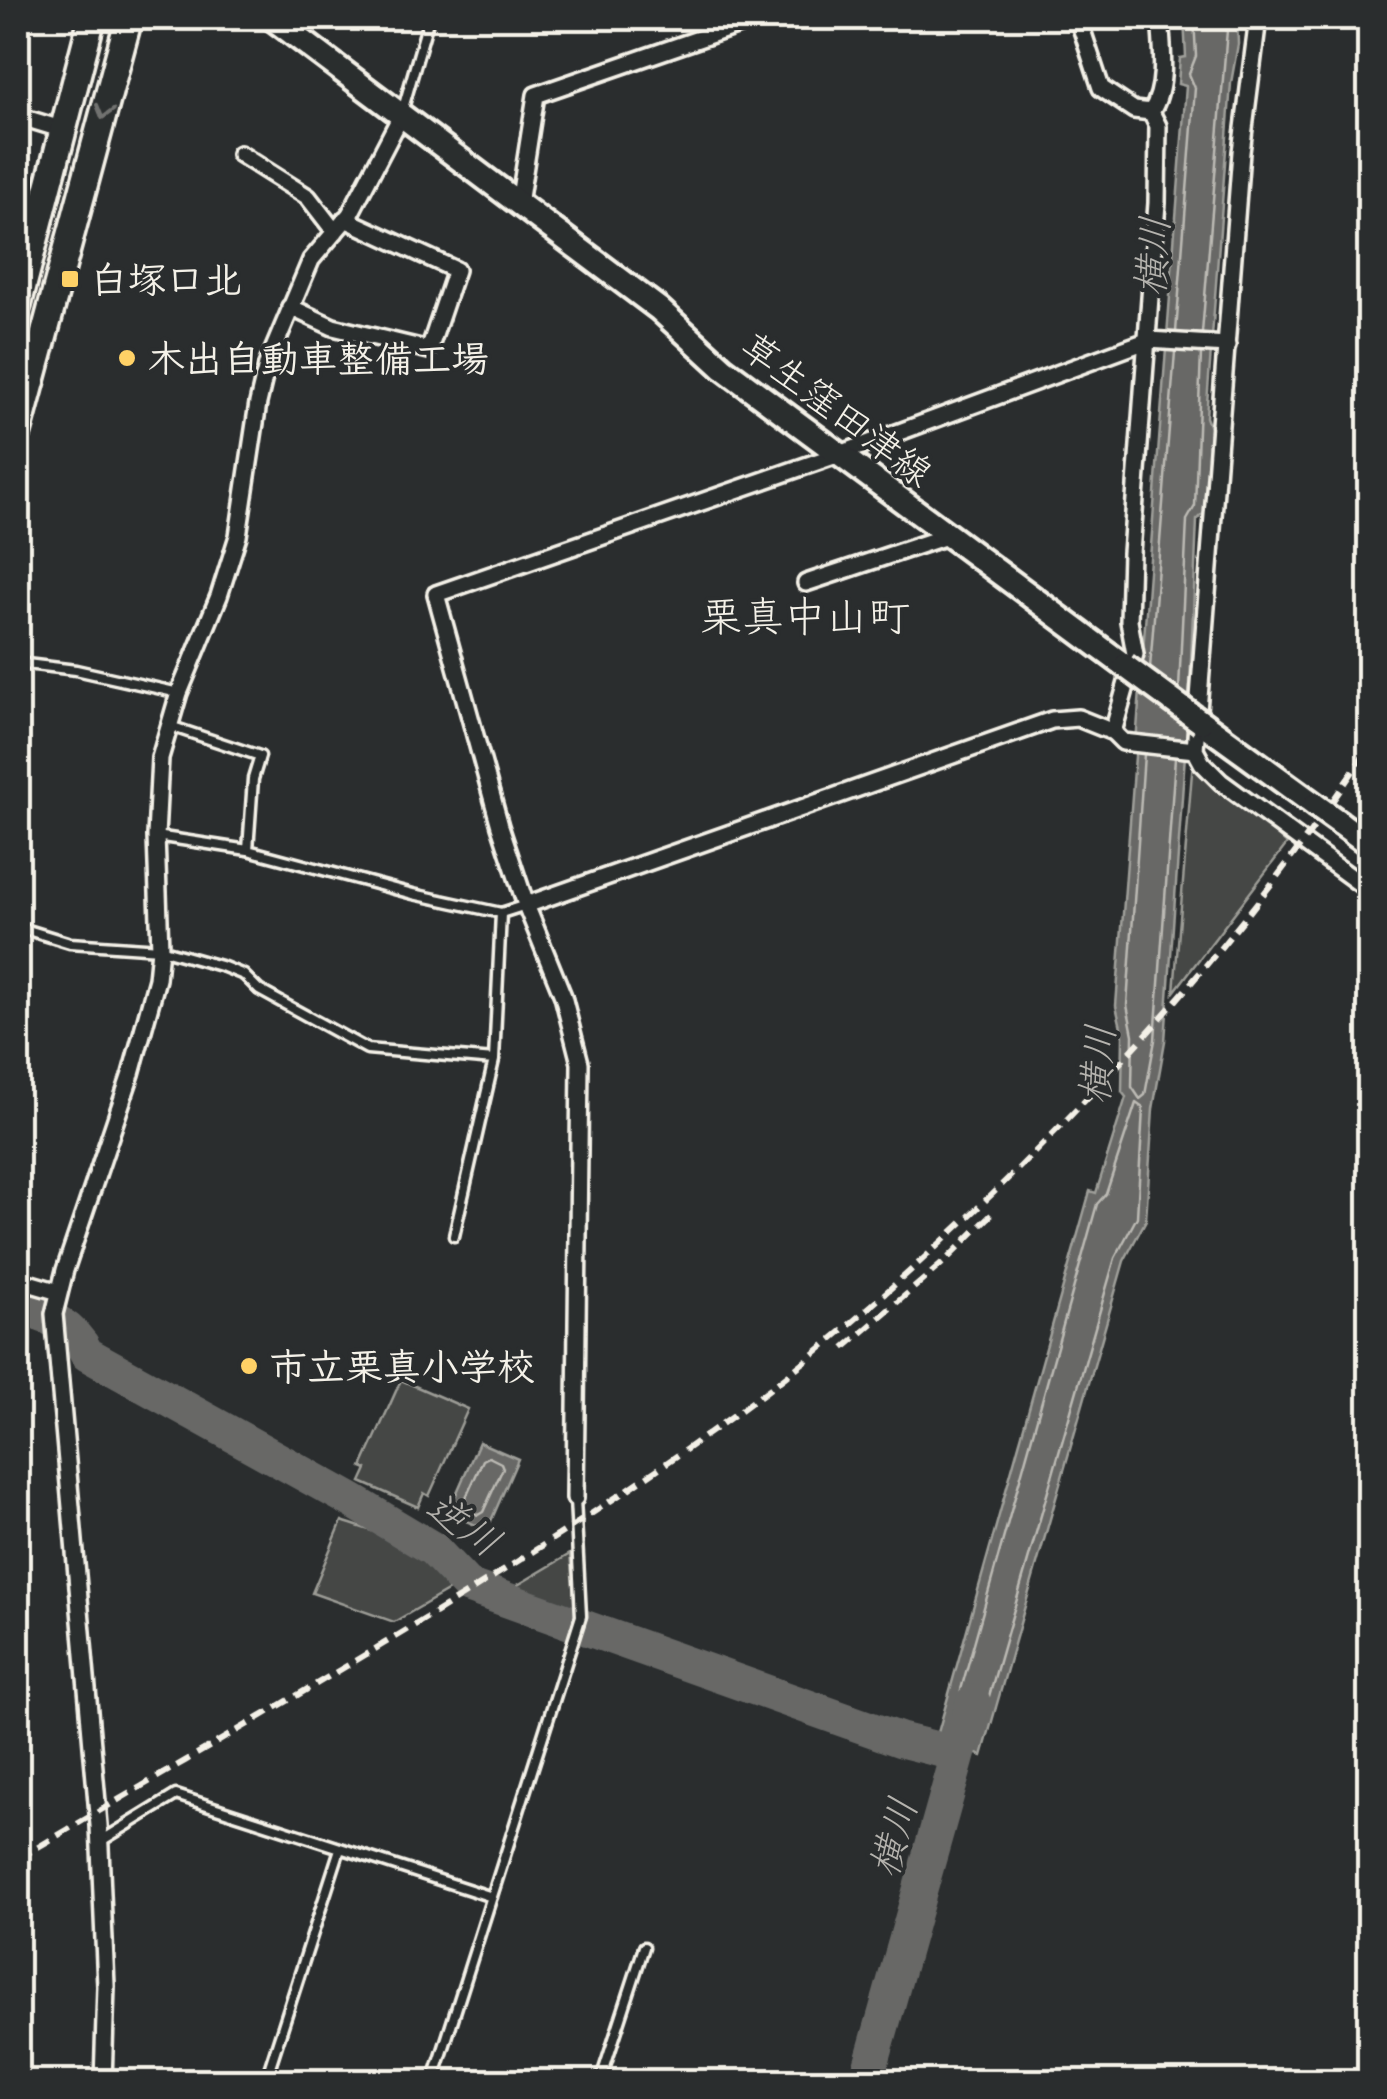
<svg xmlns="http://www.w3.org/2000/svg" width="1387" height="2099" font-family="'Shantell Sans','Klee One',sans-serif">
<rect width="100%" height="100%" fill="#2a2d2e"/>
<filter id="ink" filterUnits="userSpaceOnUse"><feTurbulence type="fractalNoise" baseFrequency=".01" numOctaves="2"/><feDisplacementMap in="SourceGraphic" scale="20" xChannelSelector="R" yChannelSelector="G"/><feConvolveMatrix kernelMatrix="1 2 1 2 8 2 1 2 1" color-interpolation-filters="sRGB"/></filter>
<g filter="url(#ink)">
<path fill="#444645" stroke="#9c9c96" stroke-width="2.5" d="M1193,760l94,84 -113,148z
M401,1380l67,29 -39,87 -5,-3 -6,14 -57,-25 6,-13 -5,-2z
M342,1521c42,15 91,24 114,65l-62,36 -82,-29z
M570,1554l6,62 -70,-24z"/>
<path fill="#676866" stroke="#9f9f9a" stroke-width="2.5" d="M1184,18h53l1,26 -7,39 -25,334 4,11 -5,84 -8,8 -7,163 -25,358 -12,68 -7,111 -22,41 -142,495 -46,-16 154,-549 6,2 30,-96 -4,-5 1,-56 -7,-30 70,-920 -8,-2 2,-26 6,-1z
M479,1442l39,17 -31,71 -39,-17z"/>
<g fill="none" stroke-linecap="round" stroke-linejoin="round">
<path stroke="#bcbab4" stroke-width="2.5" d="M1176,332l19,-244 -6,-14 7,-18 -2,-38
M1202,333l26,-315
M1150,668l25,-316
M1179,689l8,-169 8,-14 6,-153
M1144,754l-17,251 6,30 -1,52 8,12 5,-4 10,-55 20,-282
M1136,1103l7,5 -6,109 -22,41 -138,480 -6,4 -19,-7 -2,-6 147,-525 9,-10z
M489,1457l12,6 2,5 -20,44 -5,3 -13,-6 -2,-5 20,-44z"/>
<path stroke="#676866" stroke-width="35" d="M18,1309c30,4 55,18 69,45l264,146 82,49 35,37 433,154 56,14
M866,2082l107,-380"/>
<defs>
<path id="service" d="M402,112l27,-94
M18,663l58,7 103,23
M170,726l90,30 -7,23 -5,71
M156,836l92,14 165,44 88,19 25,-8
M18,927l52,16 90,6 64,18 20,8 15,15 108,59 127,11
M454,1236l40,-176 7,-147
M101,1841l75,-46 316,102
M265,2082l75,-233
M433,2082l148,-466 -6,-117
M600,2082l44,-135"/>
<path id="minor" d="M1078,18l23,70 33,22 17,2c17,-25 11,-66 9,-94
M299,35l7,-17
M18,116l46,14
M240,154l68,43 27,35
M519,204l17,-109 223,-77
M290,307l43,20 96,23 27,-80 -111,-51
M806,583l141,-47
M1113,732l22,-78 -6,-33 2,-68 26,-350 1,-77 -7,-14
M1195,750l46,-598 17,-134
M526,905l526,-185 26,-2 35,14 10,10 72,8 7,13 19,19 149,109
M18,1280l41,12
M575,1498l5,-435 -17,-67 -37,-91 -26,-79 -64,-232 401,-139 312,-115 78,5
M103,2082l3,-96 -7,-161 -45,-511 11,-44 66,-196 26,-95 3,-30 -4,-113 4,-78 19,-65 40,-97 19,-60 20,-133 9,-38 44,-105 39,-46 51,-98"/>
<path id="secondary" d="M272,18l387,291 64,59 402,298
M1201,722l114,83
M1340,823l30,22"/>
<path id="trunk" d="M18,305l74,-287
M18,432l111,-414"/>
</defs>
<use href="#service" stroke="#f4f1e8" stroke-width="15"/>
<use href="#minor" stroke="#f4f1e8" stroke-width="22"/>
<use href="#secondary" stroke="#f4f1e8" stroke-width="30"/>
<use href="#trunk" stroke="#f4f1e8" stroke-width="32"/>
<use href="#service" stroke="#2a2d2e" stroke-width="8"/>
<use href="#minor" stroke="#2a2d2e" stroke-width="15"/>
<use href="#secondary" stroke="#2a2d2e" stroke-width="22"/>
<use href="#trunk" stroke="#2a2d2e" stroke-width="25"/>
<path stroke="#f4f1e8" stroke-width="6" stroke-dasharray="15 8" stroke-linecap="butt" d="M844,1348l101,-87 51,-51
M18,1859c252,-150 510,-290 746,-466 71,-53 137,-113 202,-174 150,-142 290,-300 404,-473"/>
<defs>
<path id="secondary-bridge" d="M1125,666l76,56
M1315,805l25,18"/>
</defs>
<use href="#secondary-bridge" stroke="#f4f1e8" stroke-width="30" stroke-linecap="butt"/>
<use href="#secondary-bridge" stroke="#2a2d2e" stroke-width="22"/>
</g>
<defs><path id="oneway-chevron" d="M-2-3.5L2.5 0L-2 3.5" fill="none" stroke-width="1.6" stroke-linecap="round" stroke-linejoin="round" transform="scale(2.5)"/></defs>
<use stroke="#71726f" href="#oneway-chevron" transform="translate(104 112) rotate(106)"/>
</g>
<g fill="#ffd166" stroke="#2a2d2e" stroke-width="4">
<rect x="60" y="269" width="20" height="20" rx="5"/>
<circle cx="127" cy="358" r="10"/>
<circle cx="249" cy="1366" r="10"/>
</g>
<g text-anchor="middle" dominant-baseline="central" stroke-width="8" stroke-linejoin="round" paint-order="stroke">
<g font-size="38" font-weight="bold" fill="#f4f1e8" stroke="#2a2d2e" text-anchor="start">
<text x="90" y="279">白塚口北</text>
<text x="147" y="358">木出自動車整備工場</text>
<text x="269" y="1366">市立栗真小学校</text>
</g>
<g font-size="38" fill="#f4f1e8" stroke="#2a2d2e">
<text transform="translate(837 409) rotate(37)">草生窪田津線</text>
</g>
<g font-size="40" font-style="italic" fill="#b5b3ae" stroke="#2a2d2e">
<text transform="translate(1152 256) rotate(-86)">横川</text>
<text transform="translate(1097 1064) rotate(-85)">横川</text>
<text transform="translate(464 1524) rotate(35)">逆川</text>
<text transform="translate(893 1837) rotate(-74)">横川</text>
</g>
<g font-size="42" fill="#f4f1e8" stroke="#2a2d2e">
<text x="805" y="616">栗真中山町</text>
</g>
</g>
<rect width="1387" height="2099" fill="none" stroke="#2a2d2e" stroke-width="60"/>
<rect x="30" y="30" width="1327" height="2039" fill="none" stroke="#f4f1e8" stroke-width="4" filter="url(#ink)"/>
</svg>
